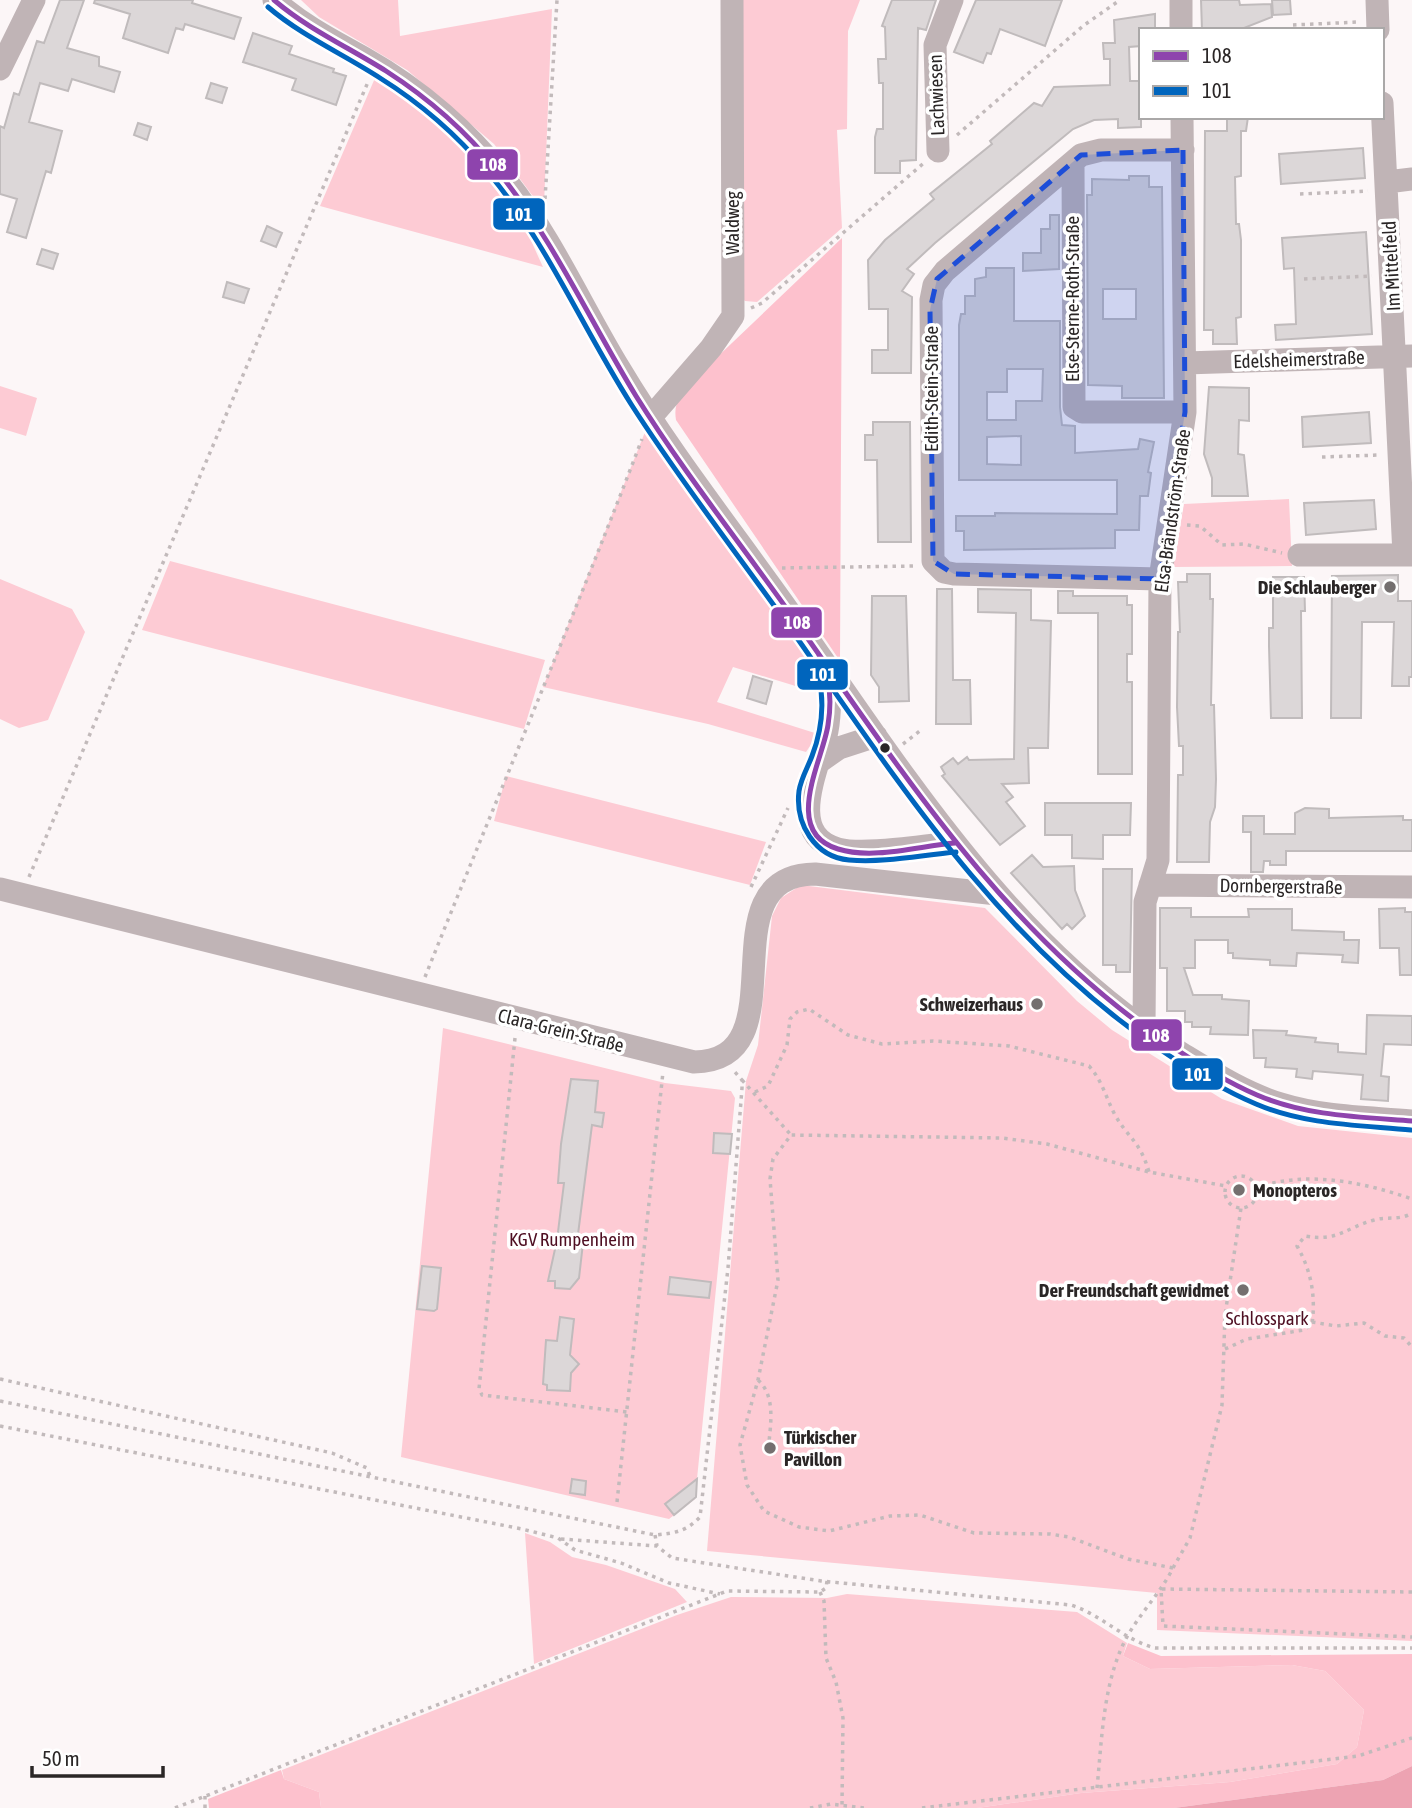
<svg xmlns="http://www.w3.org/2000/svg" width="1412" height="1808" font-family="'Asap Condensed',sans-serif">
<rect width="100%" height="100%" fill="#fcf6f7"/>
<path fill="#fdcbd4" d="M301,0h97l2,36 152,-27 -8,196 -9,-6 -41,-55 -87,-74 -88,-53z
M738,0h122l-12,31 -1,98 -10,1 5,98 -85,74 -12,-1 -9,-9z
M375,78c53,36 106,76 140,131 11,18 19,39 28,58l-223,-61z
M0,386l37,12 -11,38 -26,-8z
M647,427l171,241 7,27 -92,-28 -16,35 101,32 -12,18 -98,-28 -165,-37z
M1289,499l3,67 -119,1 11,-63z
M170,561l375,99 -21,69 -382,-99z
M0,579l72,30 13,23 -37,88 -29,8 -19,-9z
M506,776l260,66 -16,43 -256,-64z
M801,885l184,23 92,93 35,29 110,69 76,27 114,12v503l-255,-11v-37l-450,-42 39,-470 12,-36 14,-129 9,-18z
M443,1028l222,55 66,8 4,7 -40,401 -26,20 -268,-62z
M525,1533l25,9 22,15 34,8 69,24 12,13 -153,62z
M847,1594l230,18 50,31 -4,13 27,13 142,-4 33,6 39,39 -7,37 -20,17 -107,18 -149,11 -104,15h-656l-2,-16 -35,-13 -2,-9 395,-155 54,-18 96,1z"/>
<path fill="#fdc1cd" d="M842,238l-2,423 -164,-241c-3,-17 5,-26 15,-38z
M1128,1643l33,13 251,-2v112l-29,14 -209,28h-197l104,-15 149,-11 107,-18 20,-17 7,-37 -39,-39 -33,-6 -142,4 -27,-13z
M281,1770l3,9 35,13 2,16h-112l-1,-9z"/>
<path fill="#eda3b2" d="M1412,1766v42h-238l209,-28z"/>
<path fill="#dcd7d8" stroke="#c0bbbc" stroke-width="2" fill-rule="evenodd" d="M60,0h24l-17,48 32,9v9l21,6 -6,20 -42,-13 -4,12 -28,-8 -11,39 33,9 -11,42 -5,-2 -20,67 -19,-6 10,-33 -17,-5v-68l4,2 10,-35 5,2 18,-54 7,2z
M95,0h98l-1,3 49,15 -7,21 -49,-15 -2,6 -7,-2 -8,25 -45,-15 7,-24 -36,-11z
M892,0h44l-10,30 -8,-2 -2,132 -16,1v12h-25v-36l2,-8h6v-46h-4l-1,-24h8l-1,-32 -3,-1z
M976,0h86l-17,46 -45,-17 -9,25 -4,-1 -4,10 -29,-11z
M1201,0h38l1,5 31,-1 1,13 -33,13h-37z
M1272,0h18l1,14 -18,1z
M1155,14v16h-14v16l-12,1 1,34h11v46l-23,1v-9l-24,1 -21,9 -138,114 -28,26 7,5 -12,17 10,6 -1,76h-39v-23h16v-41h-19l-1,-49 17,-20 49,-41 -4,-5 62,-50 -2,-3 44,-38 8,3 12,-19 56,-2v-26h-6l-1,-16h12l-1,-23z
M253,33l39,13 -3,8 45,15 -1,3 13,4 -10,29 -44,-15 4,-11 -53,-17z
M211,83l16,5 -5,15 -16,-5z
M1227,117h21l-2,14h-5v45l-6,1 1,47h3l2,16v77l-5,1 1,26h-24v-14h-9l1,-199h22z
M138,123l13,4 -4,13 -13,-5z
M1363,148l2,30 -84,6 -2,-30z
M1129,176h20v11h13l2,211h-42v-12l-34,-1 -1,-190h5v-16l37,1zM1103,289h33v30h-33z
M1050,215h9v54l-36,2v-18h18v-24h9z
M267,226l15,7 -6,14 -15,-6z
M1366,232l6,102 -96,6 -1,-15 21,-1 -2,-56 -10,1 -2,-31z
M42,249l16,5 -5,15 -16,-5z
M986,268h28v53h46v86l2,18 13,1v27l63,-4 2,-10 14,3 -6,30 3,1 -3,23h-8l-1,34h-24v18l-151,2v-19h-8v-15h39v-3l122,1v-34h-158v-155l2,-11h4v-18h10v-17l11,-2zM1007,369h36l-1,32h-26v19h-29v-28h20zM1021,436v29l-34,-1v-27z
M227,282l22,7 -5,14 -21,-6z
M1209,387l40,1v33l-10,-1 -1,34 6,1 4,41h-36v-18l-8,-24z
M1369,412l2,31 -68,4 -1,-30z
M873,422h37l1,120h-33l-1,-82h-12v-25h8z
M1374,500l2,29 -70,6 -2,-32z
M1187,574h23v25h3l-2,106h3l2,74 -1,28 -5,15 -1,40h-32l1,-87h5v-29h-4l-2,-39 1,-75h2l-2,-50h9z
M1398,575v26h14v76h-3v9h-17l2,-64h-32l-1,96h-30l1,-142z
M1273,577h31l1,34h-4l1,107h-31l-2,-72v-18h4z
M937,589h15l1,91h17l1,44h-35z
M978,589l53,1v30l20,1 -3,127h-20l1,35 -27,1 11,13 -7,5 19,24 -25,19 -58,-69 3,-2 -4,-7 12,-9 5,6 9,-7 2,3 45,-1 2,-146 -38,-1z
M1058,591h15v5h54v9h5v49h-5v28h5v92h-34v-161h-40z
M872,596h34l3,105 -30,1v-15l-8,-12z
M753,676l19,6 -6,22 -19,-6z
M1045,803h86l-1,32h-27v24l-31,-1v-23h-27z
M1305,808l24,1v9l74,-2v4h9v31h-126v14h-16v-4h-6l-1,11h-12v-40h-8v-16h21v18h31v-21z
M1032,855l11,12 31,-1 1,24 10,26 -13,13 -5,-5 -5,5 -51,-56z
M1103,869h29l-2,103h-14v-7h-13z
M1160,908h31v9h58l-1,-8h44v21l52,2v8h15l-1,23 -16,-1 1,-7 -46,-2 -1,13 -26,-1v-5l-37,-2v-5h-5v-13h-33v28h-11l9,27h29v4l27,2 -1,34 -38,-1 1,-7h-19v-5h-7v-11h-18v-43h-7z
M1405,908v4h7v63h-12l-1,-27h-19l-1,-39z
M1367,1015l45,1v29l-28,-1 -3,32 8,1 -1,24 -27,-2 2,-24 -50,-4 -1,8 -16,-2 1,-8 -32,-2 1,-9h-12l-1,-28 34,1 -1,4 30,3 -1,4 23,2v8l28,2z
M571,1079l27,2 -3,31 9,1 -2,14 -10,-2 -15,117 6,1 -4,35 -9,11 -15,-1v-7h-7l9,-41 7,-57h-6l3,-39z
M714,1133l18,1 -2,20 -17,-1z
M1232 1190a7 7 0 1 1 14 0a7 7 0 1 1-14 0Z
M422,1266l19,2 -4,41 -3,2 -17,-2z
M670,1277l41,5 -2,16 -41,-4z
M560,1317l14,2 -4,36 9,9 -8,9 -1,18 -23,-1v-5l-4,-1 3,-44 11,1z
M572,1479l14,2 -1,14 -15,-2z
M697,1479l-1,18 -22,18 -9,-11z"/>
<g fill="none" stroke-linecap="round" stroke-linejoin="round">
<path stroke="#c2babb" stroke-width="3.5" stroke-dasharray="3.5 5" stroke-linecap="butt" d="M1293,25l65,-3
M957,135l126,-109 37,-26
M1300,194l68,-3
M545,199l12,-199
M1304,279l68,-3
M751,308l11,-5 163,-141
M1322,457l58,-2
M1187,525l13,1 22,19 22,-1 38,9
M782,568l132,-2
M903,744l18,-14
M29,877l339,-795
M751,887l37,-79
M425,977c72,-180 148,-357 217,-538
M515,1038l-36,351 3,6 145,17
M742,1080l49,55
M755,1092l13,-6 19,-41 3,-26 7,-7 12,-3 39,26 34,9 51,-3 76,5 80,20c13,14 17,32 26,49 14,24 25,26 34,57
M1225 1192a16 16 0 1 1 32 0a16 16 0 1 1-32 0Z
M1256,1188c50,-18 107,-6 156,11
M1312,1322l24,4 28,-3 21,13 19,2 8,9
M1225,1349l22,-10 57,-9 8,-6c4,-28 -1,-54 -15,-78l8,-10c33,6 40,-8 69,-16 13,-4 25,1 38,-7
M0,1379l332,74 35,15 3,8
M758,1380c17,15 13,42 11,62
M0,1401l655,134c19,-2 31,-3 45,-18l28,-249 14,-180v-8l-8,-9
M0,1426l522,103 36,9 17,12 46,13 48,20 51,11
M617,1502l46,-430
M655,1535l2,11 15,12 149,23 250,24c31,10 53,35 84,43h257
M561,1539l96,7
M1173,1568l17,-30 32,-133 3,-90 16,-107
M820,1592l4,9 2,57 10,24 7,36 -1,88
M1412,1592l-251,-3 2,37 249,11
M1097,1788c5,-49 6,-109 31,-153 14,-24 33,-43 45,-67l-45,-9 -59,-22 -19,-3 -76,-1 -54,-18 -30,1 -61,15 -30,-4 -35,-16 -17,-26 -7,-40 18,-65 20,-100 -8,-101 3,-20 18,-24 211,3 45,6 102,28 77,14
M205,1796v12
M175,1808l552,-217 93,1 6,-4 1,-7
M810,1808l21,-4 33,4
M922,1808l436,-52 54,-18"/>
<path stroke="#c0b4b6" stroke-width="23" d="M274,0c26,24 59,41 90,58 55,31 106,75 144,125 44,56 74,124 111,185 55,92 124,177 185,265 108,155 215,322 380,422 31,19 63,39 97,49 42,13 87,13 131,17
M1181,0v30
M1377,0l1,30
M0,69l34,-69
M1382,103l22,452
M938,151l-3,-106 17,-45
M1073,163l1,244 8,5h103
M1387,182l25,-3
M1185,363l227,-7
M651,417l60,-69 22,-32 -1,-316
M1299,555h113
M1160,579l-206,-5 -10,-2 -11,-11 -2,-261 3,-15 11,-14 136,-116 20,-5h82
M827,667c3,22 4,42 0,64 -6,33 -44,103 11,118 27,7 87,-4 117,-6
M819,762l20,-14 37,-12
M1150,885l262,2
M0,889l694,173c110,-1 8,-187 121,-188l182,20
M1144,1029l1,-127 13,-42 2,-281 25,-167 -3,-295"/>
<defs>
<path id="bus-1" d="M274,0c34,29 74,47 112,71 42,27 80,60 111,99 56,69 93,151 139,226 50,80 109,153 163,230 107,152 209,309 365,415 29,20 60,40 93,54 49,21 103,22 155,26
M818,653c13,23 14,47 10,72 -5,35 -47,107 10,124 35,11 81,-3 117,-6"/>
<path id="bus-2" d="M268,7c34,29 75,47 112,71 40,25 77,57 107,93 59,70 95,156 144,233 51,80 110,154 164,231 105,150 206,306 360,411 32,22 65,43 101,58 49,21 103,21 155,26
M810,657c17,29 14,68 2,99 -4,11 -11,22 -13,35 -4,33 16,66 50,69 36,3 72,-5 107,-8"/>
</defs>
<use href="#bus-1" stroke="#fff" stroke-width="10"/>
<use href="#bus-2" stroke="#fff" stroke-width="10"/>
<use href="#bus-1" stroke="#8e44ad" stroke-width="5"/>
<use href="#bus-2" stroke="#0065bd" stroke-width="5"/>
</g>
<path fill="#1d4ed8" fill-opacity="0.2" stroke="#1d4ed8" stroke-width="5" stroke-dasharray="14 9" stroke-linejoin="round" d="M1183,150l2,262 -25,167 -206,-5 -21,-13 -3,-251 7,-31 144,-124z"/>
<g fill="#746f6f" stroke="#fff" stroke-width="2.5">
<circle cx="1390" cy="587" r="7"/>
<circle cx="1037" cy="1004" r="7"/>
<circle cx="1239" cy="1190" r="7"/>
<circle cx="1243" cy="1290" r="7"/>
<circle cx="770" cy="1448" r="7"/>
</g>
<circle fill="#2a2626" stroke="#fff" stroke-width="2.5" cx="885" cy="748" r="6"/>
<g text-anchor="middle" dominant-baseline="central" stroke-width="7" stroke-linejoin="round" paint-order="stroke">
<g font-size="19" fill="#2a2626" stroke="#fff">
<text transform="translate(936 95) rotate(-92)">Lachwiesen</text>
<text transform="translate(732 223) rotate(-90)">Waldweg</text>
<text transform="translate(1391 266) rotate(-93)">Im Mittelfeld</text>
<text transform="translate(1072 299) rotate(-90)">Else-Sterne-Roth-Straße</text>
<text transform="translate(1299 359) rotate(-2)">Edelsheimerstraße</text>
<text transform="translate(931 389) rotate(-90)">Edith-Stein-Straße</text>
<text transform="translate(1172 511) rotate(-82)">Elsa-Brändström-Straße</text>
<text transform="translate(1281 886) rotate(1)">Dornbergerstraße</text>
<text transform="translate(561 1030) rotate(14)">Clara-Grein-Straße</text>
</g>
<g font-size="19" font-weight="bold" fill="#2a2626" stroke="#fff" text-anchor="end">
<text x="1376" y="587">Die Schlauberger</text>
<text x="1023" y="1004">Schweizerhaus</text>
<text x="1253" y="1190" text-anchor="start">Monopteros</text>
<text x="1229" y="1290">Der Freundschaft gewidmet</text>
<text x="784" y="1437" text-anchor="start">Türkischer<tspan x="784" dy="22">Pavillon</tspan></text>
</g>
<g font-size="19" fill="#4e0f22" stroke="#fff">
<text x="572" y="1239">KGV Rumpenheim</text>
<text x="1267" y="1318">Schlosspark</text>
</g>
</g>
<g stroke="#fff" stroke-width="2.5">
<rect x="466" y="148" width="53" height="33" rx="7" fill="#8e44ad"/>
<rect x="492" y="197" width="54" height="34" rx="7" fill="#0065bd"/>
<rect x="770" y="606" width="53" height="33" rx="7" fill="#8e44ad"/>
<rect x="796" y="658" width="53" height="33" rx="7" fill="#0065bd"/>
<rect x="1130" y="1018" width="53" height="34" rx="7" fill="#8e44ad"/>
<rect x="1171" y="1057" width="53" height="34" rx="7" fill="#0065bd"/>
</g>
<g font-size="19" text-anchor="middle" font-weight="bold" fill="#fff">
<text x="493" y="171">108</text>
<text x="519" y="221">101</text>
<text x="797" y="629">108</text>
<text x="823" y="681">101</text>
<text x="1156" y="1042">108</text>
<text x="1198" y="1081">101</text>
</g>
<rect x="1139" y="28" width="245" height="91" fill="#ffffff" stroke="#aaa8a8" stroke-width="2"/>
<rect x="1153" y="51" width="35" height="10" fill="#8e44ad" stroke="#aaa8a8" stroke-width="2"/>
<text x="1202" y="63" font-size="21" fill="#2a2626">108</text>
<rect x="1153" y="86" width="35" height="10" fill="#0065bd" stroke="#aaa8a8" stroke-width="2"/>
<text x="1202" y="98" font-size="21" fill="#2a2626">101</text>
<path d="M32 1766v10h131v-10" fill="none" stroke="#2a2626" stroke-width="3.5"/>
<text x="42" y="1766" font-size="21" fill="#2a2626" stroke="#ffffff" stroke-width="5" paint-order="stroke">50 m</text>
</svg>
